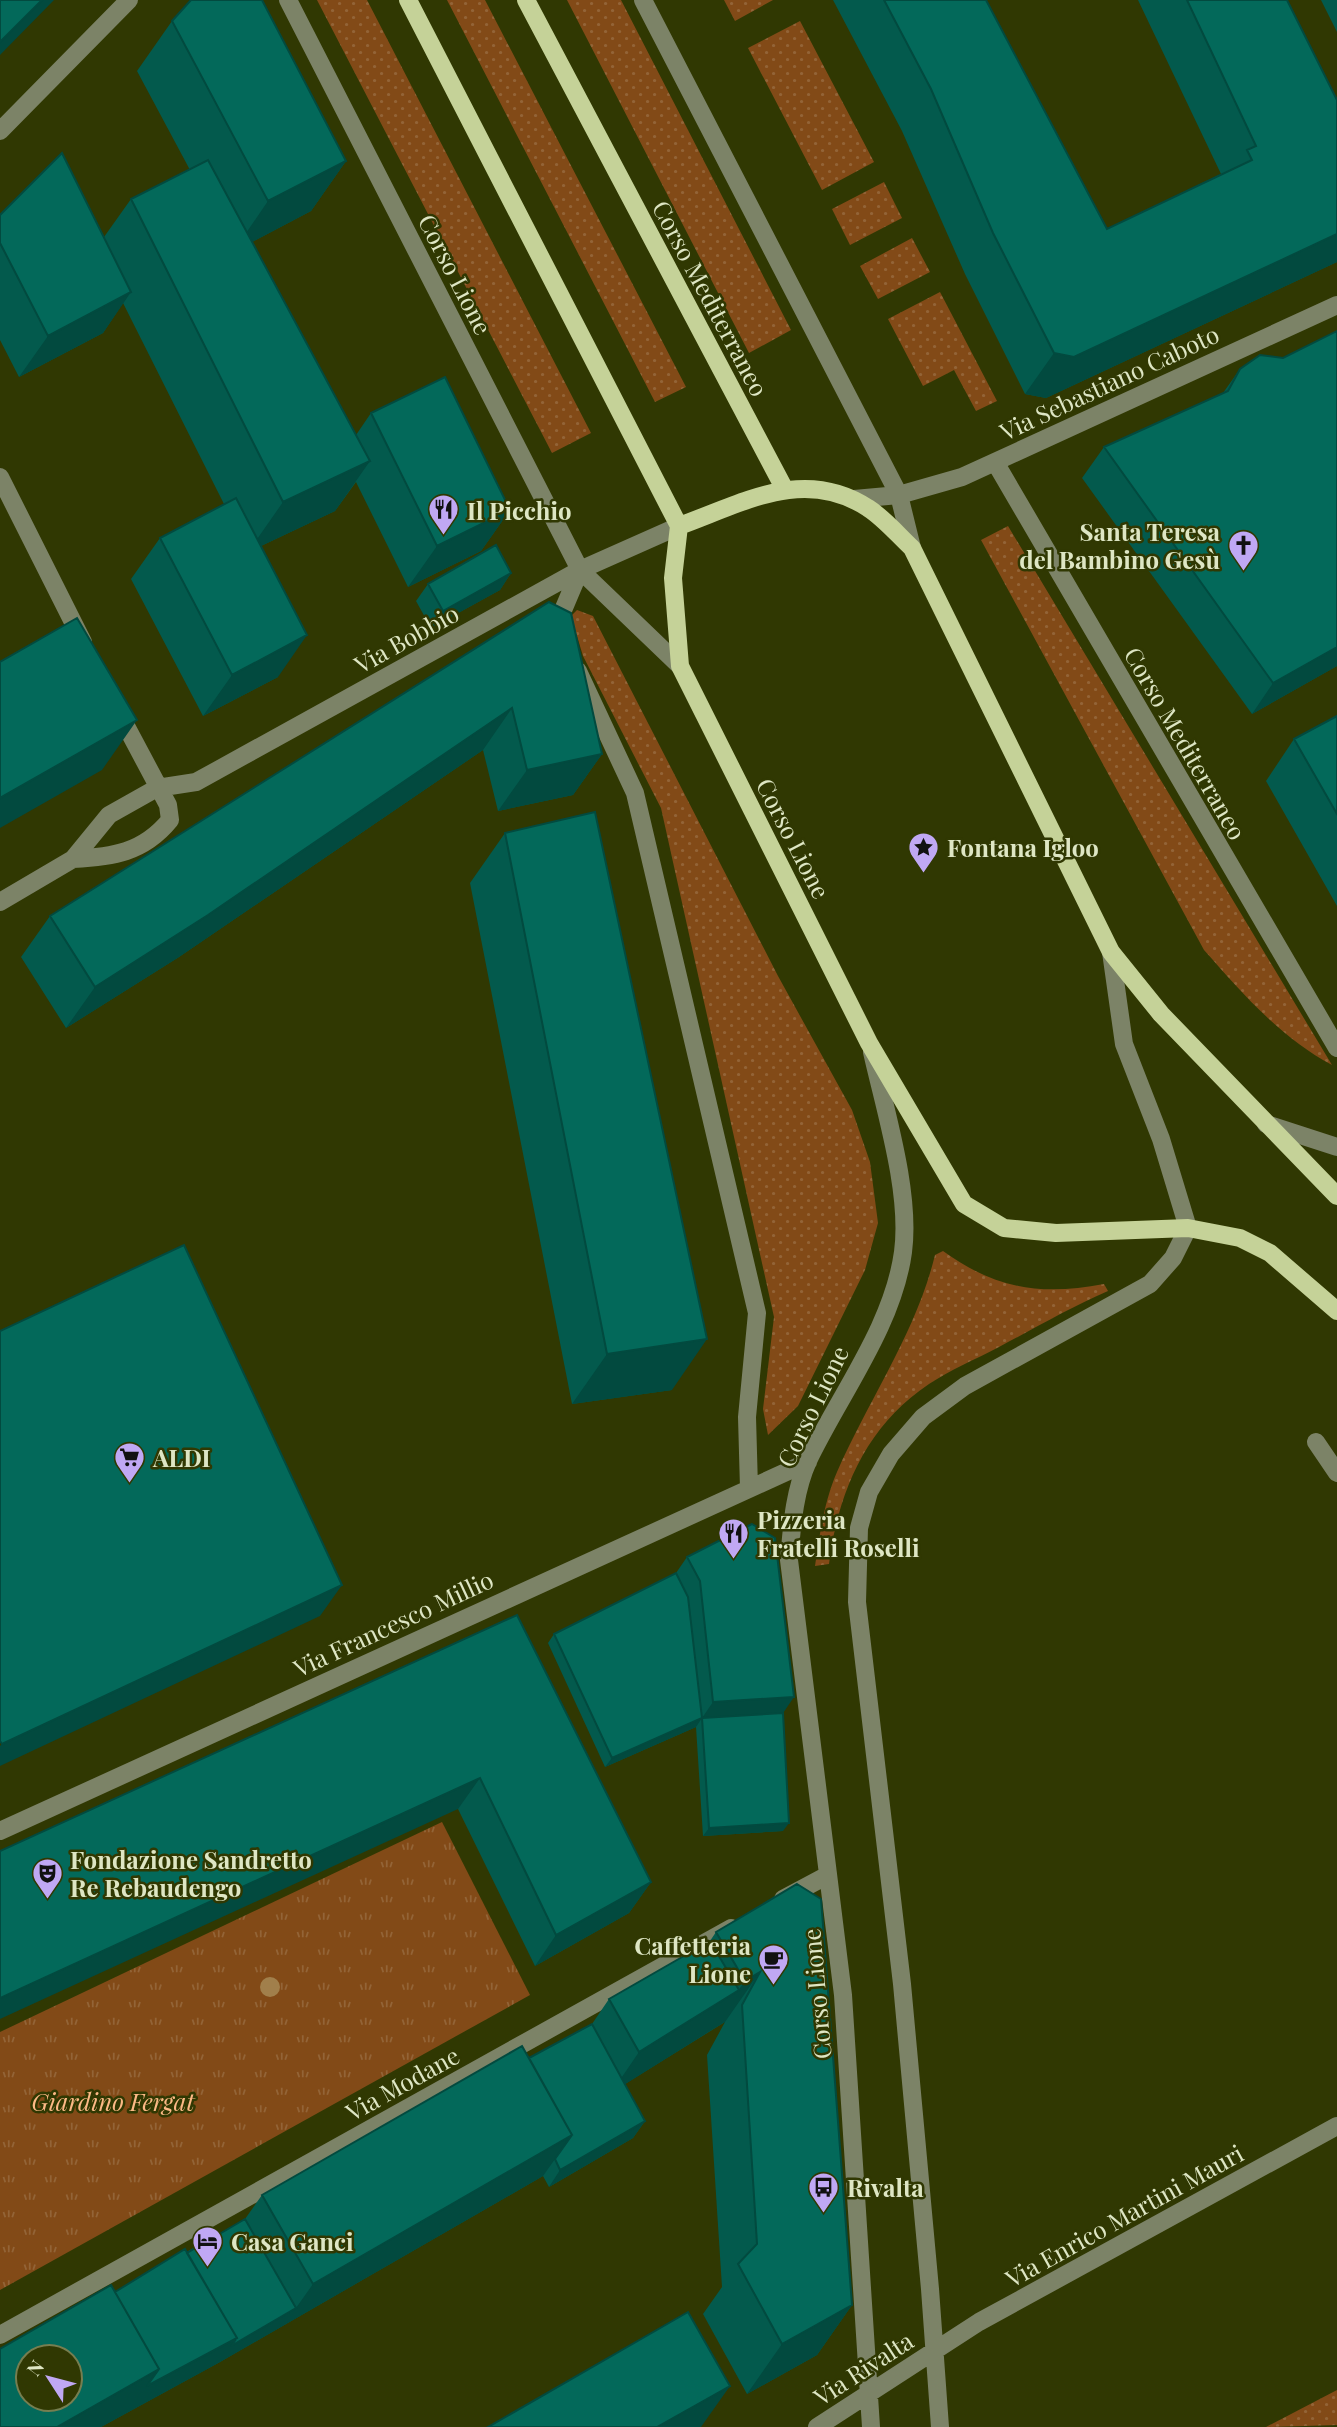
<svg xmlns="http://www.w3.org/2000/svg" width="1337" height="2427" font-family="'Playfair Display',serif">
<defs>
<pattern id="grass-dots" width="8" height="8" patternUnits="userSpaceOnUse" patternTransform="scale(1.75)"><rect width="8" height="8" fill="#824a17"/><path d="M2 2h.1M6 6h.1" fill="none" stroke="#936437" stroke-width="1.8" stroke-linecap="round"/></pattern>
<pattern id="park-tufts" width="24" height="20" patternUnits="userSpaceOnUse" patternTransform="scale(1.75)"><rect width="24" height="20" fill="#824a17"/><path d="M3 7l-1-3M5 7V3M7 7l1-3M15 17l-1-3M17 17v-4M19 17l1-3" fill="none" stroke="#936437"/></pattern>
</defs>
<rect width="100%" height="100%" fill="#303802"/>
<path fill="url(#grass-dots)" d="M317,0h50l224,433 -39,20z
M447,0h38l201,387 -31,15z
M567,0h54l170,330 -42,23z
M724,0h49l-38,21z
M800,21l74,141 -52,28 -74,-142z
M884,182l18,36 -52,27 -18,-36z
M912,238l18,34 -52,27 -18,-33z
M940,292l57,109 -21,10 -22,-41 -31,16 -35,-67z
M1008,526l324,539c-52,-28 -89,-71 -128,-115l-223,-410z
M577,610l16,6 185,360 74,134 18,52 8,61 -13,47 -67,136 -30,29 -5,-26 11,-92 -113,-509 -78,-152 -12,-40z
M943,1251c52,38 99,45 161,33l4,7c-37,16 -73,37 -109,56 -23,12 -49,23 -70,37 -63,42 -91,108 -100,180l-14,2c5,-33 9,-64 22,-94 32,-73 79,-139 98,-217z
M1337,2390v35l-71,2z"/>
<path fill="url(#park-tufts)" d="M442,1822l88,173 -530,295v-258z"/>
<g fill="none" stroke-linecap="round" stroke-linejoin="round">
<path stroke="#7c8367" stroke-width="18" d="M288,0l292,570 100,96
M643,0l256,495 13,53
M0,131l129,-131
M995,462l342,586
M0,477l83,165
M854,499l45,-4 63,-18 375,-172
M561,633v-18l19,-45
M578,671l57,122 122,520 -10,104 2,71
M73,859c39,-2 70,-6 97,-39l-2,-15 -50,-94
M0,902l73,-43 36,-44 48,-27 39,-6 384,-212 99,-44
M1266,1124l71,23
M1316,1442l21,31
M0,1831l808,-369
M783,1899l45,-24
M0,2335l731,-407
M817,2427l162,-105 358,-196
M871,2427l-28,-432 -54,-435c3,-34 5,-68 19,-99 32,-67 85,-135 95,-209 8,-59 -18,-142 -31,-200
M940,2427l-10,-138 -28,-305 -45,-382 2,-74 10,-36 22,-38 32,-37 42,-31 185,-102 23,-26 15,-30 -27,-89 -37,-95 -13,-92"/>
<path stroke="#c5d298" stroke-width="18" d="M408,0l271,526
M526,0l258,488
M679,526l-6,52 7,88 189,377 95,161 40,24 52,5 132,-5 52,10 30,15 67,58
M679,526c64,-23 125,-60 189,-18 16,10 30,27 44,40l199,404 50,62 176,182"/>
</g>
<circle fill="#a17f4b" cx="270" cy="1987" r="10"/>
<path fill="#035a4d" d="M833,0h153l121,229 114,-55 -83,-174h149l50,100v162l-291,136 -21,-4 -60,-120 -63,-143z
M1321,0h16v32z
M172,21l174,140 -35,50 -59,31 104,193 15,-22 139,97 -29,41 -73,36 -52,-105 -21,29 -74,35 17,131 -75,39 -72,-137 29,-41 64,-34 -101,-201 -20,30 -84,44 -19,-37v-125l104,22 27,-38 59,-29 -53,-99z
M1240,369l97,297 -85,48 -170,-236 22,-31 119,-54z
M511,573l-11,17 -69,38 -15,-27 12,-17z
M549,602l53,152 -29,41 -75,16 -15,-61 -304,207 -113,71 -45,-71 29,-41z
M1337,716v190l-71,-125 28,-42z
M505,833l167,557 -100,14 -102,-521z
M687,1557l96,156v118l-80,5 -7,-109 -91,40 -57,-124 6,-9 122,-61z
M517,1615l134,267 -22,31 -94,53 -77,-157z
M797,1884l55,421 -35,50 -70,39 -44,-80 19,-27 -15,-232 18,-33 -100,62 20,37 -12,17 -84,49 -6,-11 -323,186 -119,65h-101l115,-135 130,-73 17,-24 267,-137 63,-34 17,-25 101,-58 6,-9z"/>
<path fill="#024a3f" d="M42,0h12l-54,55v-13z
M346,161l-35,50 -78,41 35,-51z
M1337,234v28l-291,136 -21,-4 29,-41z
M131,292l-28,41 -84,44 29,-41z
M370,461l-35,50 -87,41 35,-50z
M510,510l-29,41 -73,36 29,-41z
M511,573l-11,17 -69,38 12,-17z
M307,635l-29,42 -75,39 29,-41z
M1337,647v19l-85,48 21,-31z
M512,708l-29,42 -304,207 -113,71 29,-41z
M137,720l-35,50 -102,58v-30z
M602,754l-29,41 -75,16 29,-41z
M707,1339l-35,51 -100,14 35,-50z
M342,1585l-22,31 -320,150v-20l2,-2z
M794,1697l-17,25 -75,-4 -6,9 -91,40 7,-9 90,-40 11,-16z
M480,1778l-22,31 -458,210v-21z
M789,1823l-6,8 -80,5 6,-8z
M651,1882l-22,31 -94,53 21,-31z
M760,1972l-35,50 -15,9 35,-50z
M739,1990l-29,41 -99,62 28,-41z
M645,2121l-12,17 -84,49 11,-17z
M572,2135l-29,41 -323,186 11,-16 65,-38 17,-24z
M852,2305l-35,50 -70,39 35,-50z
M237,2338l-17,24 -119,65h-44l102,-58z
M730,2386l-29,41h-44z"/>
<path fill="#03695a" stroke="#024a3f" stroke-width="2" fill-rule="evenodd" d="M0,0h42l-42,42z
M191,0h71l84,161 -78,40 -96,-180z
M884,0h102l121,229 145,-69 -5,-10 9,-4 -69,-146h100l50,100v134l-263,123 -20,-4 -61,-120 -62,-144z
M62,153l69,139 -83,44 -48,-93v-28z
M208,160l162,301 -87,41 -152,-303z
M1337,331v316l-64,36 -169,-236 124,-56 12,-22 20,-14 23,3z
M445,377l65,133 -73,36 -66,-133z
M236,498l71,137 -75,40 -72,-137z
M496,545l15,28 -68,38 -15,-27z
M549,602l22,11 31,141 -75,16 -15,-62 -304,207 -113,72 -45,-71z
M77,618l60,102 -137,78v-136z
M1337,716v98l-43,-75z
M595,812l112,527 -100,15 -102,-521z
M184,1245l158,340 -340,159 -2,-3v-410z
M752,1524l23,14 19,159 -81,5 -13,-121 -13,-24z
M676,1573l12,24 14,121 -90,40 -58,-124z
M517,1615l134,267 -95,53 -76,-157 -480,220v-147z
M783,1713l6,110 -80,5 -7,-110z
M797,1884l24,15 31,406 -70,39 -44,-80 19,-20 -15,-239 18,-33 -15,9 -29,-49z
M710,1941l29,49 -100,62 -30,-53z
M592,2024l53,97 -85,49 -5,-11 17,-24 -43,-77z
M522,2046l50,89 -259,149 -51,-89z
M245,2219l51,89 -65,38 6,-8 -50,-85z
M185,2249l52,89 -90,48 12,-17 -44,-77z
M111,2285l48,84 -102,58h-57v-78zM28,2357h42v42h-42z
M688,2312l42,74 -73,41h-169z"/>
<defs>
<symbol id="restaurant-pin" viewBox="-11 -11 22 30"><path d="M0 17L-7.5 6A9.5 9.5 0 1 1 7.5 6Z" fill="#c0a8f4" stroke="#303802"/><path d="M-5-6h1v4h1v-4h1v4h1v-4h1v5L-1.5 .5V6h-2V.5L-5-1ZM5-6V6H3V1.5H1.5Q1.5-4 5-6Z" fill="#111"/></symbol>
<symbol id="church-pin" viewBox="-11 -11 22 30"><path d="M0 17L-7.5 6A9.5 9.5 0 1 1 7.5 6Z" fill="#c0a8f4" stroke="#303802"/><path d="M-1.2-6h2.4v3.5h3.3v2.4h-3.3V6h-2.4V-.1h-3.3v-2.4h3.3Z" fill="#111"/></symbol>
<symbol id="sight-pin" viewBox="-11 -11 22 30"><path d="M0 17L-7.5 6A9.5 9.5 0 1 1 7.5 6Z" fill="#c0a8f4" stroke="#303802"/><path d="M0-6L1.8-2.2L6-1.7L2.9 1.2L3.7 5.4L0 3.3L-3.7 5.4L-2.9 1.2L-6-1.7L-1.8-2.2Z" fill="#111"/></symbol>
<symbol id="supermarket-pin" viewBox="-11 -11 22 30"><path d="M0 17L-7.5 6A9.5 9.5 0 1 1 7.5 6Z" fill="#c0a8f4" stroke="#303802"/><path d="M-6-5.5h2.5l.6 2H6L4.5 2H-2.5L-4.4-4H-6ZM-1.5 3.2a1.3 1.3 0 1 0 .1 0ZM3 3.2a1.3 1.3 0 1 0 .1 0Z" fill="#111"/></symbol>
<symbol id="theatre-pin" viewBox="-11 -11 22 30"><path d="M0 17L-7.5 6A9.5 9.5 0 1 1 7.5 6Z" fill="#c0a8f4" stroke="#303802"/><path d="M-5-5.5Q0-4 5-5.5V0Q5 5 0 6Q-5 5-5 0ZM-3.3-2.5H-1v1.5H-3.3ZM1-2.5H3.3v1.5H1ZM-2.8 1Q0 5.5 2.8 1Z" fill="#111"/></symbol>
<symbol id="cafe-pin" viewBox="-11 -11 22 30"><path d="M0 17L-7.5 6A9.5 9.5 0 1 1 7.5 6Z" fill="#c0a8f4" stroke="#303802"/><path d="M-5.5-4.5H6V0H3Q3 3.5 0 3.5H-2.5Q-5.5 3.5-5.5 0ZM3-3.2v2h1.7v-2ZM-6 4.5H4V6H-6Z" fill="#111"/></symbol>
<symbol id="bus-pin" viewBox="-11 -11 22 30"><path d="M0 17L-7.5 6A9.5 9.5 0 1 1 7.5 6Z" fill="#c0a8f4" stroke="#303802"/><path d="M-5-6H5V4H4V6H2V4H-2V6H-4V4H-5ZM-3.5-4V0h7V-4ZM-3.5 1.2v1.5H-2V1.2ZM2 1.2v1.5H3.5V1.2Z" fill="#111"/></symbol>
<symbol id="hotel-pin" viewBox="-11 -11 22 30"><path d="M0 17L-7.5 6A9.5 9.5 0 1 1 7.5 6Z" fill="#c0a8f4" stroke="#303802"/><path d="M-6-4.5h1.5V1H6V5H4.5V3h-9V5H-6ZM-4 0a1.8 1.8 0 1 1 3.6 0ZM.5 0V-2.5h3Q6-2.5 6 0Z" fill="#111"/></symbol>
</defs>
<g fill-rule="evenodd">
<use href="#restaurant-pin" x="426" y="492" width="35" height="47"/>
<use href="#church-pin" x="1226" y="528" width="35" height="47"/>
<use href="#sight-pin" x="906" y="830" width="35" height="47"/>
<use href="#supermarket-pin" x="112" y="1440" width="35" height="47"/>
<use href="#restaurant-pin" x="716" y="1516" width="35" height="47"/>
<use href="#theatre-pin" x="30" y="1856" width="35" height="47"/>
<use href="#cafe-pin" x="756" y="1942" width="35" height="47"/>
<use href="#bus-pin" x="806" y="2170" width="35" height="47"/>
<use href="#hotel-pin" x="190" y="2224" width="35" height="47"/>
</g>
<g text-anchor="middle" dominant-baseline="central" stroke-width="5" stroke-linejoin="round" paint-order="stroke">
<g font-size="24" fill="#dee6c4" stroke="#303802">
<text transform="translate(456 274) rotate(63)">Corso Lione</text>
<text transform="translate(711 298) rotate(62)">Corso Mediterraneo</text>
<text transform="translate(1109 382) rotate(-25)">Via Sebastiano Caboto</text>
<text transform="translate(406 638) rotate(-29)">Via Bobbio</text>
<text transform="translate(1186 743) rotate(60)">Corso Mediterraneo</text>
<text transform="translate(794 838) rotate(63)">Corso Lione</text>
<text transform="translate(812 1406) rotate(-64)">Corso Lione</text>
<text transform="translate(393 1623) rotate(-25)">Via Francesco Millio</text>
<text transform="translate(816 1994) rotate(-95)">Corso Lione</text>
<text transform="translate(402 2083) rotate(-29)">Via Modane</text>
<text transform="translate(1124 2215) rotate(-29)">Via Enrico Martini Mauri</text>
<text transform="translate(863 2368) rotate(-33)">Via Rivalta</text>
</g>
<g font-size="24" font-weight="bold" fill="#dee6c4" stroke="#303802" text-anchor="start">
<text x="467" y="510">Il Picchio</text>
<text x="1220" y="531" text-anchor="end">Santa Teresa<tspan x="1220" dy="28">del Bambino Gesù</tspan></text>
<text x="947" y="847">Fontana Igloo</text>
<text x="153" y="1457">ALDI</text>
<text x="757" y="1519">Pizzeria<tspan x="757" dy="28">Fratelli Roselli</tspan></text>
<text x="70" y="1859">Fondazione Sandretto<tspan x="70" dy="28">Re Rebaudengo</tspan></text>
<text x="751" y="1945" text-anchor="end">Caffetteria<tspan x="751" dy="28">Lione</tspan></text>
<text x="847" y="2187">Rivalta</text>
<text x="231" y="2241">Casa Ganci</text>
</g>
<g font-size="24" font-style="italic" fill="#fdb986" stroke="#303802">
<text x="113" y="2101">Giardino Fergat</text>
</g>
</g>
<g transform="translate(49 2378) rotate(306)"><circle r="33" fill="#303802" stroke="#767e50" stroke-width="2"/>
<path d="M0-5L12 26L0 18L-12 26Z" fill="#c0a8f4"/>
<text y="-10" font-size="19" font-weight="bold" text-anchor="middle" fill="#dee6c4">N</text>
</g>
</svg>
